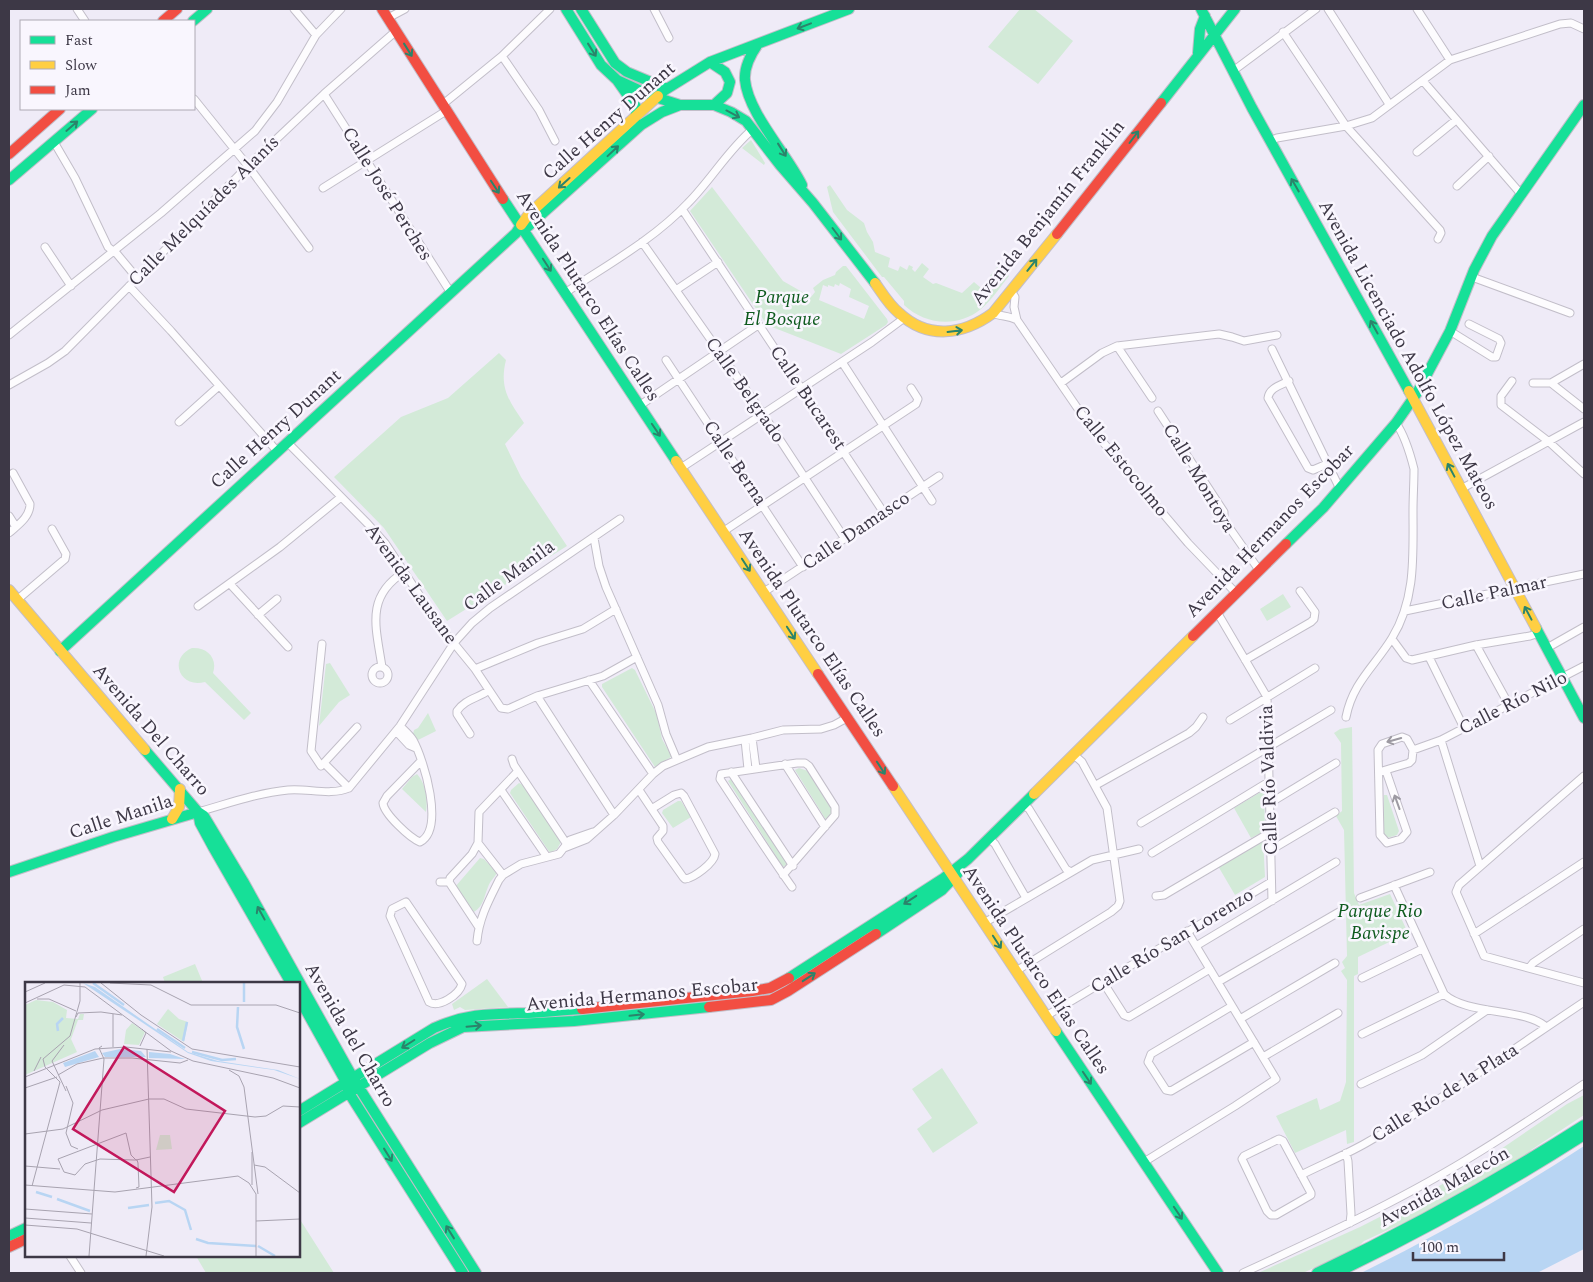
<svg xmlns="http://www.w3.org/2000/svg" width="1593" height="1282" font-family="Spectral,serif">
<rect width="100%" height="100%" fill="#efebf7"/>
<path fill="#d3ead8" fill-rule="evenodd" d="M1020,9h14l39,32 -35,43 -50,-37z
M751,140l14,23 -1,2 -22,-17z
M830,185l17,25 17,13 3,9 6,10 2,10 15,6 -2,9 10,4 2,-5 7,4 2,-5 4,2 -1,2 3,3 7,-9 7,6 -6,8 10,7 3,-1 26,10 12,-11 13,11 9,-12 -6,-5 7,-9 12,9c-9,11 -17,24 -28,33 -23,19 -56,16 -77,-4v-4l-20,-24h-2l-49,-65 -6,-25z
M712,187l71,94 28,16 4,-5 -2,-4 10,-8 12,-5 1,-3 7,-6h3l41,53 1,3 -2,3 -45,29 -74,-29 -77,-114zM840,283l11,6 -2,8 20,9 -5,13 -45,-19 4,-15 5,2v-2l6,2 1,-3 4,2z
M499,353l7,7c-7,28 3,41 18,63l-19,21 16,33 46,69 -120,75 -63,-93 -50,-51 67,-60 47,-19z
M1283,594l8,13 -24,14 -7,-12z
M192,648c15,-1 26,10 21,25l38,40 -7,7 -39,-38c-26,7 -37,-24 -13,-34z
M330,663l20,32 -11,7 -20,24 7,-62z
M632,668l3,2 22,45 5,24 9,16v2l-16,10 -53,-80v-3z
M428,713l8,18 -18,9 -5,-6 1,-4 4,-2z
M1352,727l2,166 5,12 31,-11 18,39 -50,24v17l-4,2v166l-7,2 -1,-14 -51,23 -19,-37 41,-18 3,12 20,-9 6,-19 1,-102 -6,-9 4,-3 -3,-6 5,-6 -3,-126 -8,-14 6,-5 -1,-68 -7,-10 6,-4z
M799,768l9,3 26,39 -8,10 -31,-50z
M417,774c9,10 11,25 9,38l-24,-23 10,-12z
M731,779l56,85 -4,3 -55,-86z
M519,783l4,2 38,57 -4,7 -7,4 -40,-60 1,-3z
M1264,790l1,41 -14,7 -17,-30z
M1384,795h3l12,36 -2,4 -10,3 -3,-2 -1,-3z
M678,801h3l10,16 -18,11 -11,-15 1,-3z
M1263,839l2,38 -30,18 -17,-29z
M480,858l4,1 13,14c-3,5 -7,8 -9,14 -4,9 -4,19 -14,25l-19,-25z
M195,964l8,19h-38l-2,-6z
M487,979l21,28 -43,3 -5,-3 -6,3 -2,-6z
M942,1068l36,55 -45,30 -16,-24 15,-11 -20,-29z
M1584,1095v20l-53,35 -2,3 -102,59 -63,29 -7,7 -54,25h-45l102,-46 59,-30 60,-33 88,-60z
M299,1218l35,55h-128l-10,-17h103z"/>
<path fill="#b8d5f3" d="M1584,1146v103l-47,24h-176c77,-38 151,-80 223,-127z"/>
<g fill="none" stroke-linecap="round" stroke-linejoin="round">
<defs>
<path id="street" d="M77,9l8,12
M294,9l22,26
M654,9l15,29
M1328,9l61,95
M1417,9l33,51
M388,18l17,-9
M1283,32l63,94 94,104 1,3 -3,6
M502,56l37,54 16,31
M1233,71l83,-62
M1423,81l98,113
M324,94l127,199
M194,99l54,67 61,82
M442,105l60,-49 48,-47
M1270,141l7,-3 69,-12 26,-8 78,-58 110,-36 11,-1 13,6
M54,142l21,36 33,69 9,7 20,24
M1417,152l39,-32
M1457,186l32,-30
M323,188l123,-77
M682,209l202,304
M642,242l121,172 82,125
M45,247l26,39
M1472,277l98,36
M129,286l42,45 106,120
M676,290l42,-28
M1011,291l4,6 -1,10 3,13 70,102 24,30 77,91 48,50
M565,293c42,-28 88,-53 123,-90 23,-23 40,-53 65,-74
M993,313c8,4 15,2 24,7
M1450,331l42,26h4l5,-14 -2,-4 -30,-15
M9,335l152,-122 94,-82 22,-29 39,-67 25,-26
M1117,346l35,52
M1272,349l68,140
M666,360l137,207
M842,362l90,139
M1289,381c-8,4 -20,7 -21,17l40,70 5,2 14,-6
M1512,381l-11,15v9l47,36 36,33
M1061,383l41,-30 15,-7 102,-12 13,3 12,4 33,-6
M1533,383h18l33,-19
M1551,383l33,26
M9,385l39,-22 17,-12 183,-185 76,-72 72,-63
M639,406l119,-81
M1158,411l66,101v8l35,50
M179,422l40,-36
M287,442l81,82 17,19 54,82 36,44 26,39 7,1 29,-13 66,-20 34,-19
M681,468l191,-126 31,-23
M1461,489l123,-67
M9,516l7,11
M724,531l192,-127 2,-5 -7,-11
M9,533c9,-8 21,-16 21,-29l-17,-31
M594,538l5,28 7,21 52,118 8,29 11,26
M230,584l58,63
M764,592l175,-116
M17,600l48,-41 1,-5 -14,-25
M198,606l82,-59 61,-50
M1405,611l179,-37
M1217,612l50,85 5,204
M258,615l19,-16
M1392,639l14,19 6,2 64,-15 54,-9 9,-3
M322,644l-11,107 10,15 36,-39
M1476,645l33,60
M1547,648l37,-21
M1429,657l35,71
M1245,660l66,-38 3,-3 1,-7 -15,-21
M372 675a8 8 0 1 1 16 0a8 8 0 1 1-16 0Z
M382,667c-6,-40 -17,-70 22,-95
M475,669l63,-26 45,-14 33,-20
M589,680l64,94
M537,696l77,119
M1346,717c7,-35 29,-51 46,-79 24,-39 21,-83 21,-127 0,-14 1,-28 1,-42 -4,-16 -9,-33 -18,-46
M1230,720l85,-52
M400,726c4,4 10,9 13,14 11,20 32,89 7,102 -10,-4 -36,-28 -37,-39l4,-7 34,-35
M396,731l13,14 7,3
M470,734l-13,-20v-3c8,-12 22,-13 32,-21
M752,738l4,30
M745,740l3,29
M1441,740l39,126
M1413,750l28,-10 143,-74
M512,759l2,6 54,81
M324,763l25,25
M785,764l40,63
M731,772l62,94
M1379,772l30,-9 3,-3 1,-10 -6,-11 -5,-2 -20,7 -4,6 2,85 7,8 14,-4 6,-7 -21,-61
M1584,776l-125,109 -3,7 28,64 100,27
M1096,785l93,-52 7,-6 7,-10
M501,790l46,67
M639,790l24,36v5l-6,7 1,4 25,35 2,2c9,-1 29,-16 30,-25l-31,-58 -3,-3 -7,2 -21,13
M1270,803l66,-40
M1023,804l6,5 37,60 5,3
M198,812c29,-8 59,-19 90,-22 19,-2 43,6 61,-2l51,-62 54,-83 18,-20 18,-15 130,-89
M1141,823l190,-113
M989,838l6,6 31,54
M478,843l25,32
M564,848l23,-9 27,-24 39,-41 10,-8 45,-19 44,-9 31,-8 38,-1 13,-4 13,-7
M1271,850l64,-38
M1152,853l118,-72
M783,875l52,-60v-8l-26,-41 -4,-3h-8l-76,11 -1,5c24,36 47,73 72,108
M440,882h9
M449,882l1,-4 22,-24 6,-11 1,-31 39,-41
M449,882l29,44
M1394,885l50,109c22,21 82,14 102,33
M1156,896l8,-1 107,-63
M1360,898l70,-26
M406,902l56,82c-3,11 -23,24 -33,18l-39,-86 2,-7z
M984,923l108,-63 47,-11
M1474,934l110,-72
M477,941c2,-23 12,-41 22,-61l4,-5 18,-11 38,-10 11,-14 23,-8
M1196,946l140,-84
M1529,968l4,-5 51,-34
M1016,971l95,-59 7,-6 2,-5 -13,-93 -25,-46 -8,-7
M1362,978l60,-29
M1103,982l21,33 5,2 81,-48
M1218,982l121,-70
M1232,1006l-81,48 -3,8 18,28 5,1 83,-49
M1046,1016l225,-134
M1240,1019l95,-56
M1362,1034l82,-40
M1263,1057l75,-44
M1361,1084l61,-29 65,-45
M1279,1139l4,2 28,52v2l-35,20h-5l-4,-4 -25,-52 2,-3z
M1346,1153l2,8 3,53 -1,9
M1144,1162l91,-56 41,-27 -89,-148
M1301,1175c22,-11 44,-20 65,-32 76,-43 146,-93 218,-141
M70,1256l11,17
M1243,1273c76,-35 152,-70 223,-113 40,-24 79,-50 118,-76"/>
<path id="fast" d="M566,9l35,56 16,15 35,16 28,9h34l17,7 15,9 34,44 33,38 62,80
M581,9l34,54 12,9 36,15 2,3
M1201,9l51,99 157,283
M193,21l14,-12
M758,44c-7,10 -14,23 -13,36 3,33 42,74 57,105
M1198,53l2,-24 5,-13
M710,62l15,10 5,10 -3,11 -13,12
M617,80l19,27 1,3 -2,8
M658,96l7,-6 45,-28 139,-53
M1161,103l74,-94
M9,180l83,-71
M503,199l173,262
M524,230l117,-105 21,-13 18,-7
M1286,544l37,-36 73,-85 21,-30 33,-62 24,-61 18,-34 92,-131
M1536,628l48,90
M60,651l456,-418 5,-8
M145,750l53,62 2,11 13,24 78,136
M198,812l6,4 39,65 110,197 123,195
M9,872l104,-35 85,-25
M876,934l66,-44 16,-17
M789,978l155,-100 24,-19 66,-65
M299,998l47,84 3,11 114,180
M1056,1031l162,242
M299,1111l135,-83c34,-15 57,-14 94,-15 18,-1 36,-3 54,-4
M299,1123l131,-80 33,-16 111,-6 135,-14
M9,1236l17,-8
M1317,1273c92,-44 181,-93 267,-148
M1336,1273c86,-41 168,-87 248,-138"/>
<path id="slow" d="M521,225l8,-11 129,-118
M875,283c7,10 14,22 24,30 29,27 64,22 94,0l64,-79
M1409,391l127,237
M676,461l142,213
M9,590l136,160
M893,786l163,245
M1034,794l159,-158
M172,819l7,-12 1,-18"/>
<path id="jam" d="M382,9l121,190
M163,21l14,-12
M9,154l51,-45
M1057,234l104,-131
M1193,636l93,-92
M818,674l75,112
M709,1007l62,-7 17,-9 88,-57
M582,1009l170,-18 18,-3 19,-10
M9,1247l17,-8"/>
</defs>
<use href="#street" stroke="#c2bec9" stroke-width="9"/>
<use href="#fast" stroke="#c2bec9" stroke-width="12"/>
<use href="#slow" stroke="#c2bec9" stroke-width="12"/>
<use href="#jam" stroke="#c2bec9" stroke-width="12"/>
<use href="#street" stroke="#fdfcfe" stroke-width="7"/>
<use href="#fast" stroke="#16e098" stroke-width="10"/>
<use href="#slow" stroke="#ffcf43" stroke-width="10"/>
<use href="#jam" stroke="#f24e42" stroke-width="10"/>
</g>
<defs><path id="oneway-shaft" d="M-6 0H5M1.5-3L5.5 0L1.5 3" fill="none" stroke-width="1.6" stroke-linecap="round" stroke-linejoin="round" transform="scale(1.25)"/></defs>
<g stroke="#2b846b">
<use href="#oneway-shaft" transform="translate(804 26) rotate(159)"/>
<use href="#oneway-shaft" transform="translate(408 50) rotate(58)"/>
<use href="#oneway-shaft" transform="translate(592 50) rotate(58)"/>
<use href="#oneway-shaft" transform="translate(733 114) rotate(28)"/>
<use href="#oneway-shaft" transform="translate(72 126) rotate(-41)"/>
<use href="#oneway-shaft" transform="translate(1134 137) rotate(-53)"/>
<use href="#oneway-shaft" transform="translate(782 150) rotate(58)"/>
<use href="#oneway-shaft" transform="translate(613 151) rotate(-43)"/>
<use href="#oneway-shaft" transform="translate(564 183) rotate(138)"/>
<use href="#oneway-shaft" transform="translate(1295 185) rotate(-120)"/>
<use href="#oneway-shaft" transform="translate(495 187) rotate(57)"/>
<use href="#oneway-shaft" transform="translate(837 234) rotate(53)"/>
<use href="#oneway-shaft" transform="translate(547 265) rotate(57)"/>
<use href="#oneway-shaft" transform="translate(1032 265) rotate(-51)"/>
<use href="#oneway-shaft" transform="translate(1374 327) rotate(-119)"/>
<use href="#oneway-shaft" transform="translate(955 331) rotate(-7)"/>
<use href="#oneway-shaft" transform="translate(656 430) rotate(56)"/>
<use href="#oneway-shaft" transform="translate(1451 470) rotate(-118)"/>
<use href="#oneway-shaft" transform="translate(746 565) rotate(57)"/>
<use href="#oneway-shaft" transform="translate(1528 613) rotate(-118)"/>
<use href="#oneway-shaft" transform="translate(791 633) rotate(57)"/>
<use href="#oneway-shaft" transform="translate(881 768) rotate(57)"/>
<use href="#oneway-shaft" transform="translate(910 900) rotate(147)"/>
<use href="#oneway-shaft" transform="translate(261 913) rotate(-119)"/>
<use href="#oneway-shaft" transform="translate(997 942) rotate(57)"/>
<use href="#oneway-shaft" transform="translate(809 977) rotate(-33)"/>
<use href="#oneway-shaft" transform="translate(637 1015) rotate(-6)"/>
<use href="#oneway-shaft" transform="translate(474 1026) rotate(-5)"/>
<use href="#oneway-shaft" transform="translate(408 1044) rotate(148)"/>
<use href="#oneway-shaft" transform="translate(1087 1078) rotate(56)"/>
<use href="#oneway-shaft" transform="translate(388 1155) rotate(58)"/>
<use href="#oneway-shaft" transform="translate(1178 1213) rotate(56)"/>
<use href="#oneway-shaft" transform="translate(450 1232) rotate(-122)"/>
</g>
<g stroke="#9d9aa2">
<use href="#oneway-shaft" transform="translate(1394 740) rotate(164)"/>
<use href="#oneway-shaft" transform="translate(1397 802) rotate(-110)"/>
</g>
<g text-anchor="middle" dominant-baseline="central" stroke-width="5" stroke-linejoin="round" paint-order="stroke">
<g font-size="19" fill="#3d3846" stroke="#f9f6fe">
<text transform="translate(609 121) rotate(-41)">Calle Henry Dunant</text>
<text transform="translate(387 194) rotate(58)">Calle José Perches</text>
<text transform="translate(204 211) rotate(-45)">Calle Melquíades Alanís</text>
<text transform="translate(1048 213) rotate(-51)">Avenida Benjamín Franklin</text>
<text transform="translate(588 296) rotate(57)">Avenida Plutarco Elías Calles</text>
<text transform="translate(1408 355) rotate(61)">Avenida Licenciado Adolfo López Mateos</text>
<text transform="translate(745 390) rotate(55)">Calle Belgrado</text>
<text transform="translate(808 398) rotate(56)">Calle Bucarest</text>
<text transform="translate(276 429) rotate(-42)">Calle Henry Dunant</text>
<text transform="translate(1121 461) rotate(51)">Calle Estocolmo</text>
<text transform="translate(735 463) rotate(56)">Calle Berna</text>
<text transform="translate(1199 478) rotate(59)">Calle Montoya</text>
<text transform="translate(856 531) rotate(-34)">Calle Damasco</text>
<text transform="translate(1270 531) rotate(-46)">Avenida Hermanos Escobar</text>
<text transform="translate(509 576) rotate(-36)">Calle Manila</text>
<text transform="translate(411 584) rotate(54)">Avenida Lausane</text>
<text transform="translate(1494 593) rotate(-12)">Calle Palmar</text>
<text transform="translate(812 633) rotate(56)">Avenida Plutarco Elías Calles</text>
<text transform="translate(1513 703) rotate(-27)">Calle Río Nilo</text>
<text transform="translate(151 730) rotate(49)">Avenida Del Charro</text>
<text transform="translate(1269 780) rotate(-92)">Calle Río Valdivia</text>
<text transform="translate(121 817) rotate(-18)">Calle Manila</text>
<text transform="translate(1172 941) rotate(-31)">Calle Río San Lorenzo</text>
<text transform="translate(1036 970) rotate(56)">Avenida Plutarco Elías Calles</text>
<text transform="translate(642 995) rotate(-5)">Avenida Hermanos Escobar</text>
<text transform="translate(350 1035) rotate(60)">Avenida del Charro</text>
<text transform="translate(1445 1093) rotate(-32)">Calle Río de la Plata</text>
<text transform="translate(1444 1187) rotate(-29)">Avenida Malecón</text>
</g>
<g font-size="19" font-style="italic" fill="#0d5a1d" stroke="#f9f6fe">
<text x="782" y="297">Parque<tspan x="782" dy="22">El Bosque</tspan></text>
<text x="1380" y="911">Parque Rio<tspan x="1380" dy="22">Bavispe</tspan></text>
</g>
</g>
<g transform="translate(25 982)">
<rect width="275" height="275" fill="#efebf7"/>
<path d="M11,18l17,2 14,8 -1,8 12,1 2,-5h4l-1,6h-5l-7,19 6,13 -52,23v-70zM143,27l11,10 9,3 -4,20 -27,-18zM107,41l13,9 -6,13 -15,-1 2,-14zM135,153h10l2,14 -16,1z" fill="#d3ead8"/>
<path d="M58,1l12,4 93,65 30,9 60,9 22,9 -26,-9 -63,-9 -23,-8zM95,67l21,2 5,6h-41l-3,-4zM70,69l4,6 -34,10 -2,-4zM124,70l21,2 15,5 -36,-1z" fill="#b8d5f3"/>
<path fill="none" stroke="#b8d5f3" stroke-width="2.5" d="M68,1l31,22M219,20v-19M213,25l-1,20 7,22M132,47l28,19M33,49l-1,-7 6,-6M158,59l4,-19M167,70l30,8 14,-1M11,210l16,5M32,217l33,12M130,221l14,-2 16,9 6,20M103,226l21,-3M171,257l12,4 48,3M233,264l17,10"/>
<path fill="none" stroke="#a8a3b0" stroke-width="1" d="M76,1l40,32 51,34 108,18M85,1l41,2 40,20h85l24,8M0,10l20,-9M12,17h12l27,12M0,21l39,-18 21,2 86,64 22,10 80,17 27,10M51,35l2,-4 23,-1 21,3M39,63l-12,16 14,30M115,64l6,-13 -4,-4M88,65v-33M204,88l10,6 5,11 14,107M9,89l7,-14M33,93l19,-11 26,-6h29l48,5 8,-3M0,95l70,-28 31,-2 45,5M35,100l-15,-15 -2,-8 27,-23 10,-35v-18M41,104l7,17 -7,30 5,13 7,3M0,106l32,-11M0,152l38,-5 39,-19 47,-11h15l22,10 69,8 11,-1 17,-10 17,1M227,170v33M229,183l11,2 35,26M0,184l35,3M0,203l90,7 123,-16 11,7 7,11v62M7,204l28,-104M111,206l3,-1 -1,-23v-1l-1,-3h-1l-5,-5 -5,-22 -68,26 6,13 11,3 10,-11 15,-5 34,1h2l14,-3M0,227l67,5M0,236l66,5M231,239l44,-2M0,243l52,4 87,27M64,274l15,-197 -5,-11 3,-2M121,274l6,-49 -5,-158"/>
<path fill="#c2185b" fill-opacity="0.15" stroke="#c2185b" stroke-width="2.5" d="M99,65l101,64 -51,81 -101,-63z"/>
<rect width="275" height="275" fill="none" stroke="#3d3846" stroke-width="2.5"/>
</g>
<rect width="1593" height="1282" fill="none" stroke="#3d3846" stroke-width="20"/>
<rect x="20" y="20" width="175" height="90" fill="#f9f6fe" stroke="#aeaab4"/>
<rect x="30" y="36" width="25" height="8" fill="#16e098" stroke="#aeaab4"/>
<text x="65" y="45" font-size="15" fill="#3d3846">Fast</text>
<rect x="30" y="61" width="25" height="8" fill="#ffcf43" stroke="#aeaab4"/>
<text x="65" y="70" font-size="15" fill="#3d3846">Slow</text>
<rect x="30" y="86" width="25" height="8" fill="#f24e42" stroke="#aeaab4"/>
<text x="65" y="95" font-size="15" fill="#3d3846">Jam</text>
<path d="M1413 1252v8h91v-8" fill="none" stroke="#3d3846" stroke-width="2.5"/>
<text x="1420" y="1252" font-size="15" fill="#3d3846" stroke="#f9f6fe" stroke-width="4" paint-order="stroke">100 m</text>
</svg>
